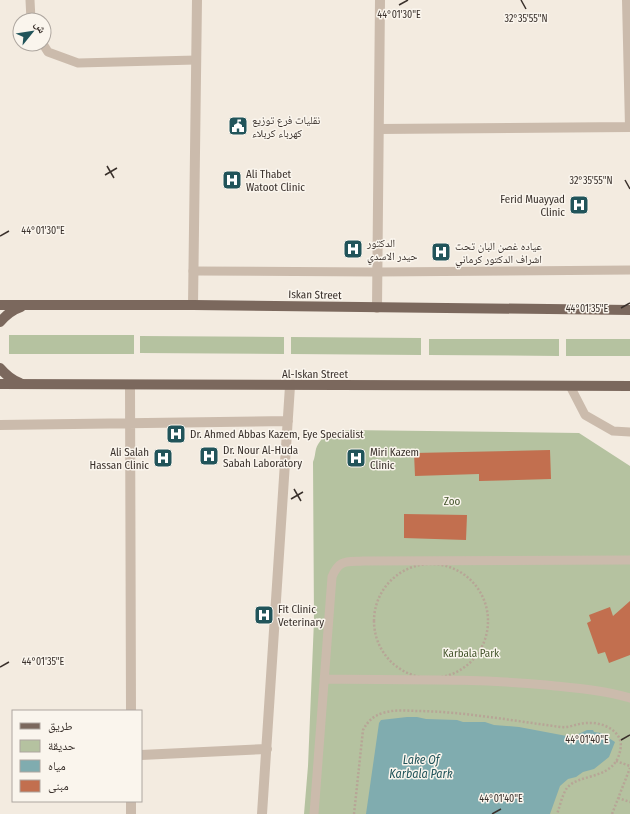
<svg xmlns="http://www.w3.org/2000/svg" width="630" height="814" font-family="'Fira Sans Condensed','Noto Naskh Arabic',sans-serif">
<rect width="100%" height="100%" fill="#f3ebe0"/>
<path fill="#b5c2a0" d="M9,335h125v19h-125z
M140,336l144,1v17l-144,-1z
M291,337l130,1v17l-130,-1z
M429,339h130v17l-130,-1z
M566,339h64v17h-64z
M346,430l233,3 51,33v348h-326l4,-48 6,-146 -1,-158c2,-5 2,-9 3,-13 5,-14 17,-18 30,-19z"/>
<path fill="#80acaf" d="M407,717h10l9,2 31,1 6,2h22l9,3 25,2 53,10 15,-7h6l1,2 7,1 14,9 -6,15 -15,12 -11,3 -7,5 -8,2 -8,7 -10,28h-184l13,-91 2,-3z"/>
<path fill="#c26f4f" d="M550,450l1,29 -72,2v-7l-64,2 -1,-23z
M404,514l63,1 -1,25 -62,-2z
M630,601v54l-21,8 -4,-11 -7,2 -11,-31 4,-2 -2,-6 21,-8 3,9z"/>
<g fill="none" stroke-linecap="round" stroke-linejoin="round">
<path stroke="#b7a596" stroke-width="2.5" stroke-dasharray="2 2" stroke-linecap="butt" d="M374 621a57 57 0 1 1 114 0a57 57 0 1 1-114 0Z
M616,761l14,5
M618,798l12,4
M354,814l9,-84c5,-9 10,-14 20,-17 12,-4 25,-2 37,-2 47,1 94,10 141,16 9,1 17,-4 26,-4 13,-1 29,5 33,17 2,6 0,12 -2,18 -11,22 -40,16 -51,30 -5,7 -7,18 -10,26
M612,814l18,-46"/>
<path stroke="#cbbbac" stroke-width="9" d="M30,0l1,20
M43,44l5,8 30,11 118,-3
M193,271l184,1 253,-2
M570,386l15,29 28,16 17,1
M324,679c74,1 148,-1 222,6 28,3 57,5 84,13
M314,814l18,-237c7,-18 15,-15 31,-16l267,-1"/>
<path stroke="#cbbbac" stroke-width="10" d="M379,129l251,-2 -3,-127
M193,305l4,-305
M377,308l3,-308
M130,385l1,326
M0,425l288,-4
M141,755l126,-6
M131,801v13
M262,814l28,-428"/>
<path stroke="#7b685d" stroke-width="10" d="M0,305h193l437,5
M0,322c6,-7 12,-12 21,-15
M0,368c6,7 12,12 20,15
M0,384l630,2"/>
</g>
<path fill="none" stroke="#39302b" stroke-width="1.5" d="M521,0l5,9M399,5l9,-5M107,166l7,12M105,175l12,-7M625,180l5,9M0,236l9,-5M621,308l9,-5M294,489l7,12M291,499l12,-7M0,667l9,-5M621,740l9,-5M492,814l9,-5"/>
<defs>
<symbol id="civic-square" viewBox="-11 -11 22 22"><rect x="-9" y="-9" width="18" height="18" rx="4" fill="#21545a" stroke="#faf5ed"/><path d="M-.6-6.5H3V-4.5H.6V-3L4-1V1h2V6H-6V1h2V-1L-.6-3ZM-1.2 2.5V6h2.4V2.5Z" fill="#fff"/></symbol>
<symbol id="hospital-square" viewBox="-11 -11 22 22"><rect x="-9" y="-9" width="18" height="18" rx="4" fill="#21545a" stroke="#faf5ed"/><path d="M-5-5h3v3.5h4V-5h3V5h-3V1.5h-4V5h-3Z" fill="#fff"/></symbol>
</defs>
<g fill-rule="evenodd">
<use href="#civic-square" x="227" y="115" width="22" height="22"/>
<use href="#hospital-square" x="221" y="169" width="22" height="22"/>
<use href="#hospital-square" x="568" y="194" width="22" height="22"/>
<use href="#hospital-square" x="342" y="238" width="22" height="22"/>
<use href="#hospital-square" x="430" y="241" width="22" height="22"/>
<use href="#hospital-square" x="165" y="423" width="22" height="22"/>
<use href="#hospital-square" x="198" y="445" width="22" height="22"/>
<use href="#hospital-square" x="152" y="447" width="22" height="22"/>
<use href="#hospital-square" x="345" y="447" width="22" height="22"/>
<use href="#hospital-square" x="253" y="604" width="22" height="22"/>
</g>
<g text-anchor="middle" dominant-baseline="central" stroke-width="3" stroke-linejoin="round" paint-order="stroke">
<g font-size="11" fill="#39302b" stroke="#faf5ed" text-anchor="start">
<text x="252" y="120">نقليات فرع توزيع<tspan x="252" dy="13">كهرباء كربلاء</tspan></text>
<text x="246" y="174">Ali Thabet<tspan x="246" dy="13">Watoot Clinic</tspan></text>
<text x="565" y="199" text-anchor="end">Ferid Muayyad<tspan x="565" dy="13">Clinic</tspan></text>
<text x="367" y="243">الدكتور<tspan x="367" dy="13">حيدر الاسدي</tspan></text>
<text x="455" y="246">عياده غصن البان تحت<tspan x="455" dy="13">اشراف الدكتور كرماني</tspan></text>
<text x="190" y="434">Dr. Ahmed Abbas Kazem, Eye Specialist</text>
<text x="223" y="450">Dr. Nour Al-Huda<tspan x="223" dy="13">Sabah Laboratory</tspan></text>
<text x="149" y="452" text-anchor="end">Ali Salah<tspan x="149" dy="13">Hassan Clinic</tspan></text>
<text x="370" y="452">Miri Kazem<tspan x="370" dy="13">Clinic</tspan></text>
<text x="278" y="609">Fit Clinic<tspan x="278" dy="13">Veterinary</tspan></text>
</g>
<g font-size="11" fill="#39302b" stroke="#faf5ed">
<text transform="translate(315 295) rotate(1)">Iskan Street</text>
<text x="315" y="374">Al-Iskan Street</text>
</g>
<g font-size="11" fill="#47572f" stroke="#faf5ed">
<text x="452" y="501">Zoo</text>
<text x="471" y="653">Karbala Park</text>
</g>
<g font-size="12" font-style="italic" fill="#21545a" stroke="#faf5ed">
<text x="421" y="760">Lake Of<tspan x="421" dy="14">Karbala Park</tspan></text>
</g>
</g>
<g font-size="10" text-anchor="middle" fill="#39302b" stroke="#faf5ed" stroke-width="3" stroke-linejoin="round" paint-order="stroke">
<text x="399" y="18">44°01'30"E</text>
<text x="526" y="22">32°35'55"N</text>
<text x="591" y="184">32°35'55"N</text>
<text x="43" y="234">44°01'30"E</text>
<text x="587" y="312">44°01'35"E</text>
<text x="43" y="665">44°01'35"E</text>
<text x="587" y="743">44°01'40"E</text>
<text x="501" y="802">44°01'40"E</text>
</g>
<rect x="12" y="710" width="130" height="92" fill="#faf5ed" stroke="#ada69f"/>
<rect x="20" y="723" width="20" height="6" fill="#7b685d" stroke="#ada69f"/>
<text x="48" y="730" font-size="12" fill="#39302b">طريق</text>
<rect x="20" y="740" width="20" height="12" fill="#b5c2a0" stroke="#ada69f"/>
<text x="48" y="750" font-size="12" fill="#39302b">حديقة</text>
<rect x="20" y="760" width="20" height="12" fill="#80acaf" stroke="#ada69f"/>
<text x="48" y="770" font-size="12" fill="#39302b">مياه</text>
<rect x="20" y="780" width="20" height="12" fill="#c26f4f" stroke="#ada69f"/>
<text x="48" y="790" font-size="12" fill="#39302b">مبنى</text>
<g transform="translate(32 32) rotate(60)"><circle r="19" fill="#faf5ed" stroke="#ada69f"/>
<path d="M0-3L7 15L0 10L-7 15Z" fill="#21545a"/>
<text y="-6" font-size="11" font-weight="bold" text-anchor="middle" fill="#39302b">ش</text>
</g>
</svg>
